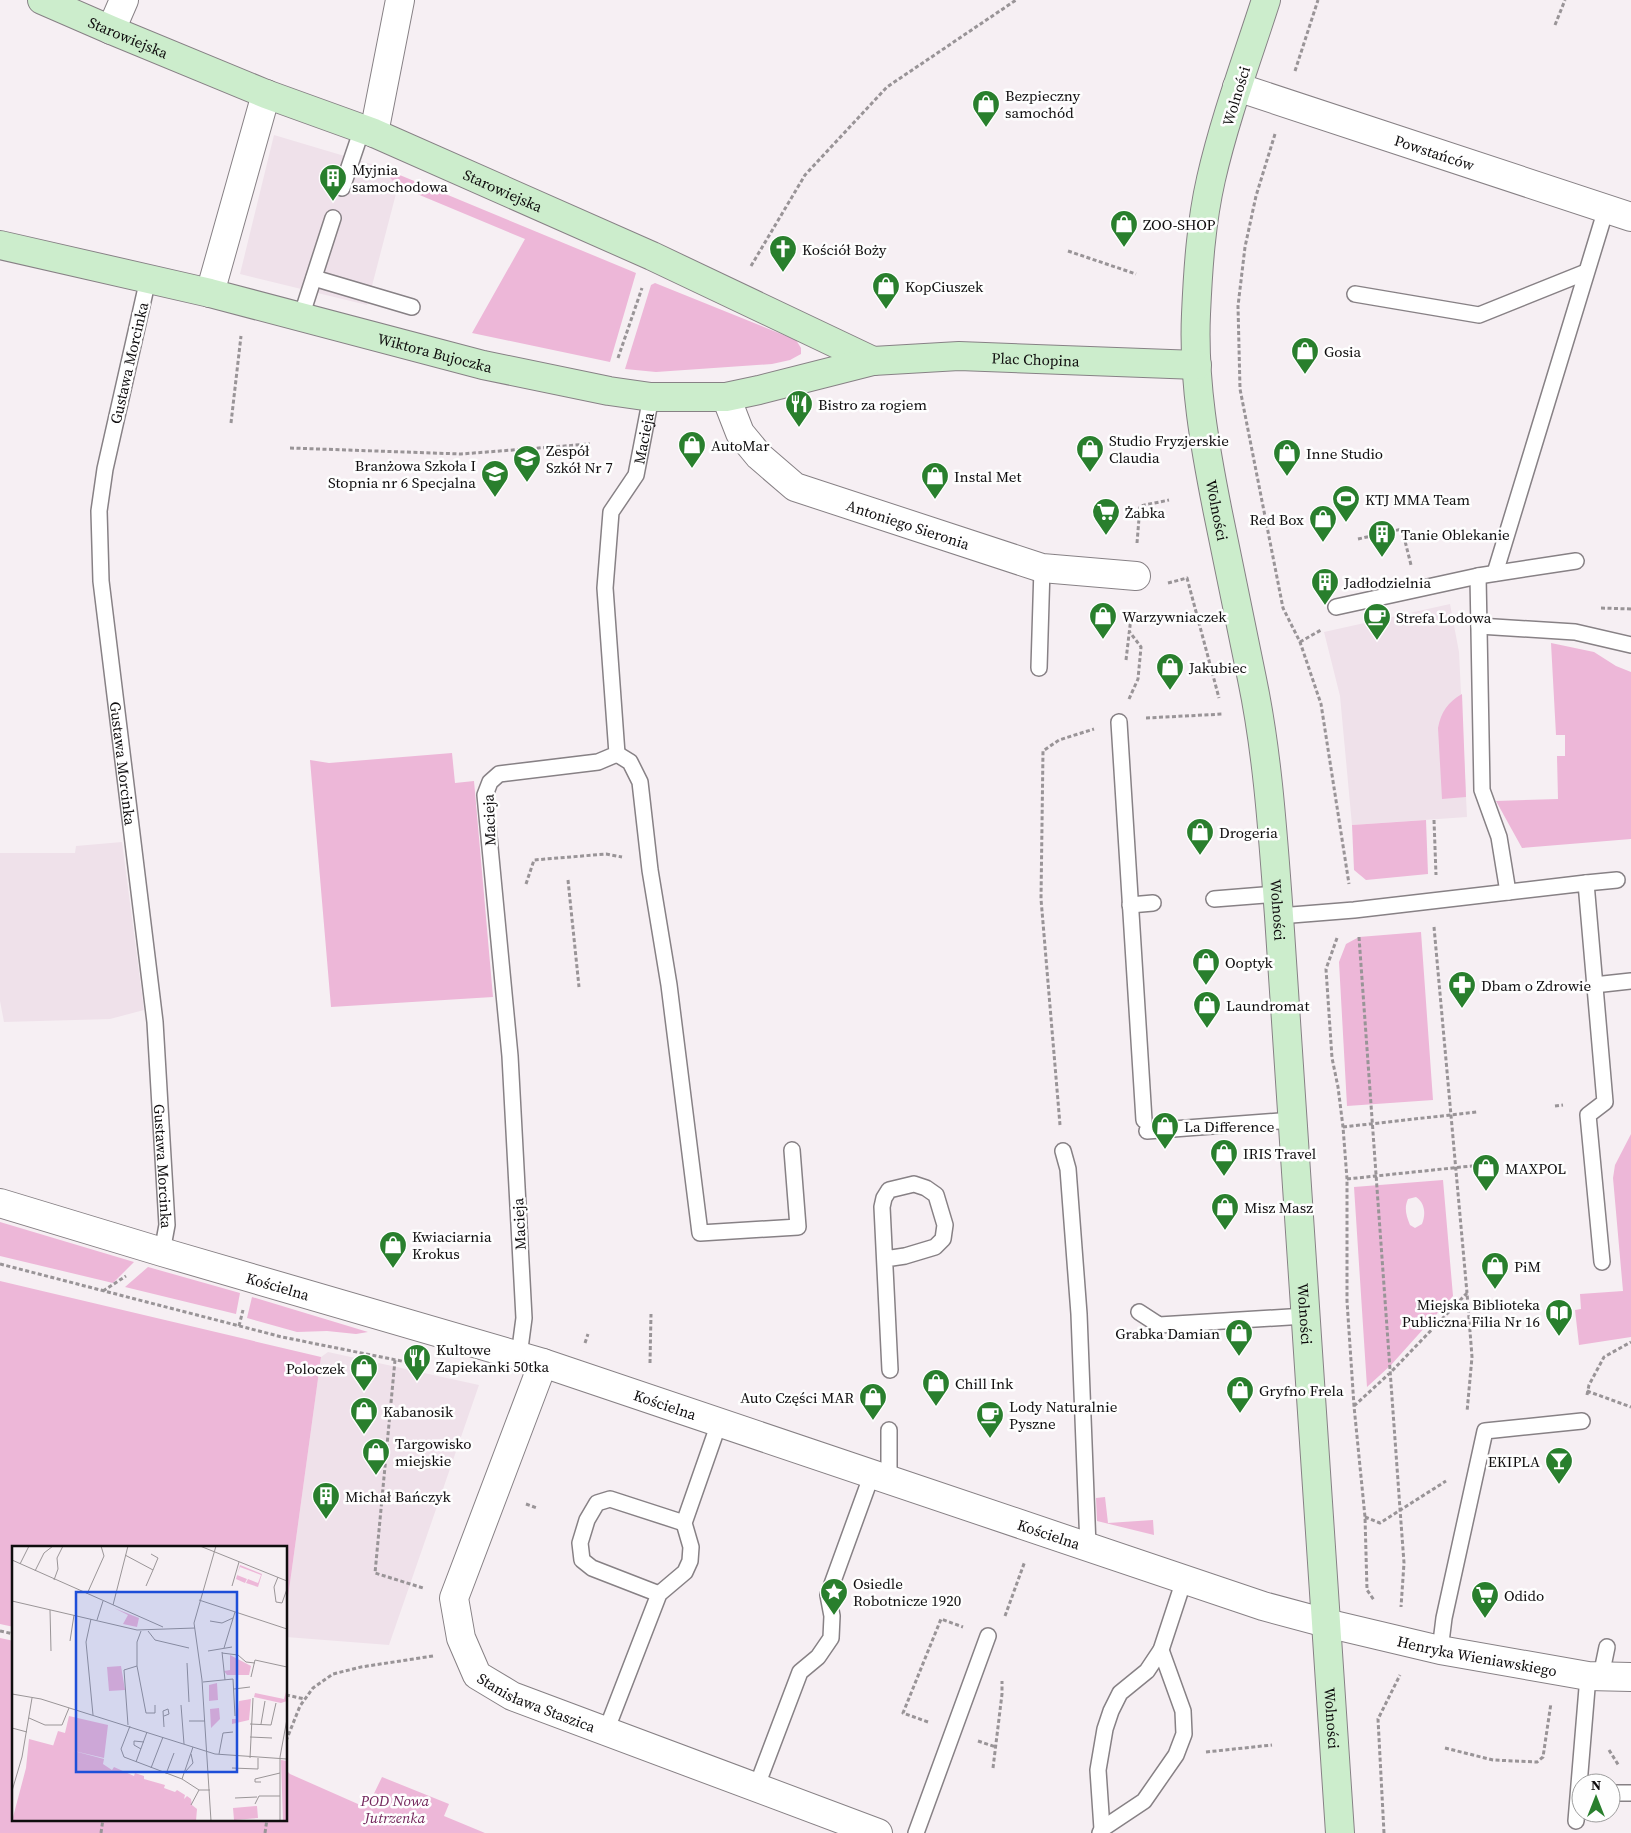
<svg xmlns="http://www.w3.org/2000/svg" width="1631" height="1833" font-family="'Source Serif 4',serif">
<rect width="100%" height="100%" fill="#f6eff3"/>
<path fill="#efe1ea" d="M274,135l104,31 20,20 -31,119 -127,-31z
M1450,604l9,48 8,165 -115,8 -12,-129 -16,-64z
M122,842l22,168 -34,9 -106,3 -4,-21v-148h75l1,-7z
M328,1352l151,33 -90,260 -103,-8v-25l35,-255z"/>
<path fill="#edb7d8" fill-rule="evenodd" d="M378,166l258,107 -26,89 -138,-29 53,-94 -127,-53z
M655,283l141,57 5,8v6l-11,6 -18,4 -116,8 -31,-3 26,-84z
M1551,643l43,9 22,14 15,6v167l-109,9 -26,-47 62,-2 -1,-43h8v-21h-9z
M1462,694l4,103 -24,2 -4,-71c3,-16 10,-26 24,-34z
M452,753l3,30 19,-2 19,216 -162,10 -21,-247 19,3z
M1426,820l2,54 -62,6 -12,-10 -2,-45z
M1421,932l12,168 -86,6 -8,-144 7,-18 13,-7z
M1631,1134v203l-52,8 -4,-35 6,-1 -1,-15 43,-3 -10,-113 2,-13z
M1443,1180l10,116 -62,69 -24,22 -13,-200zM1416,1197c9,6 10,17 6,27l-7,4 -5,-3c-4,-10 -6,-17 -2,-26z
M0,1222l134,40 -21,21 -113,-27z
M148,1267l92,26 -4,21 -111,-27z
M0,1281l321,76 -35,255v-65h-272v80l-14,-3z
M252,1297l116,35 -12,2 -29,-3 -30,1 -50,-14z
M1105,1497l3,26 45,-3 1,15 -57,-14 -1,-23z
M0,1638l14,3v178h272v-49l4,4 77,34 15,-31 67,27 -5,12 41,17h-485z"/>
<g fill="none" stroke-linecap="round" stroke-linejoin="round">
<defs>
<g id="lane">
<path d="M342,188l20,-59"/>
<path d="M314,278l98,29"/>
<path id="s1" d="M148,279l-43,190 -6,42 2,70 54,441 12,203 -5,27"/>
<path d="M1355,294l124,21 107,-43"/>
<path d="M301,317l32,-99"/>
<path d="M1495,573l111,-364"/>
<path d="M1478,576l4,214 17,47 9,55"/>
<path d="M1336,607l142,-31 98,-15"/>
<path d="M1479,626l96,6 56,13"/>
<path d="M1039,668l3,-100"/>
<path d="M1119,722l25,398"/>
<path d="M617,754l13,8 10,20 10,88 19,115 31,248 98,-6 -6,-77"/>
<path d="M1586,883l31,-3"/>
<path d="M1214,899l63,-5"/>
<path d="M1130,905l23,-2"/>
<path d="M1279,916l75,-6 232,-27 19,219 -17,13 14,147"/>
<path d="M1594,985l37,-4"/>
<path d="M1147,1131l145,-11"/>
<path d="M1063,1151l5,18 11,145 9,233"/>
<path d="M885,1259l20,-3 30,-9 8,-8 2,-14 -9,-30 -10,-7 -12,-4 -25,6 -5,8 -2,9 8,163"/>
<path d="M1139,1312l20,13 146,-9"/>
<path id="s2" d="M519,1356l5,-38 -14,-262 -25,-261 5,-13 9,-8 99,-12 19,-8 -12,-166 6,-76 25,-37 15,-78"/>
<path d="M889,1430v50"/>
<path d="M659,1594l-67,-26 -10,-8 -2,-17 7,-23 10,-17 13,-4 74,24"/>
<path d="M1440,1650l4,-32 41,-187 97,-10"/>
<path d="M1601,1676l6,-29"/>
<path d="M606,1731l53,-137 26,-22 5,-11 1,-14 -7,-24 35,-100"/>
<path d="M756,1788l44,-116 18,-15 13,-19 1,-22 -4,-21 44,-121"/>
<path d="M1611,1793h20"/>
<path d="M1576,1821l12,-145"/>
<path d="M1102,1829l42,-28 32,-46 8,-21 -1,-23 -22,-61"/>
<path d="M916,1833l72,-197"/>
<path d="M1100,1833l2,-4 -4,-59 7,-41 6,-18 9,-18 27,-22 14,-21 23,-70"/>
</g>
<g id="street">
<path d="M111,30l13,-30"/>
<path id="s3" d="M1237,87l394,130"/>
<path d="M374,133l26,-133"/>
<path d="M210,293l56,-199"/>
<path id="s4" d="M726,397l14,36 19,23 36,31 247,81 94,8"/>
<path id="s5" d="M0,1203l162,49 381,111 720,243 63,17 114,27 148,26 43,1"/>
<path id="s6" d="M543,1363l-89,235 7,40 16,37 35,21 366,137"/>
</g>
<g id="secondary">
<path id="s7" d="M42,0l69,30 155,64 108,39 278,123 221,105"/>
<path id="s8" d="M1266,0c-19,59 -41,118 -55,179 -10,44 -13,90 -15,135 -3,67 9,134 22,199 11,56 23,110 34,166 16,77 21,158 27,237l61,917"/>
<path id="s9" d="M0,245l210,48 273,72 126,26 42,6h75l33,-7 114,-29 86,-5 238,9"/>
</g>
</defs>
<use href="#lane" stroke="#878185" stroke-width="18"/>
<use href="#street" stroke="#878185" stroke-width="30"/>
<use href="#secondary" stroke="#878185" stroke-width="30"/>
<path stroke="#999497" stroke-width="3" stroke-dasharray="4 2.5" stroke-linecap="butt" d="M1555,25l10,-25
M1295,71l23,-71
M1275,134l-19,62 -11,51 -7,59 2,83 43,219 17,34 21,62 28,180
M1068,251l68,23
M751,266l54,-91 82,-88 129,-87
M618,358l24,-70
M231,423l10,-87
M290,448l171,6 129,-10
M1358,539l44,-10 9,36
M1137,543l3,-37 29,-6
M1168,583l19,-5 32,120
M1601,608l30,1
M1300,642l21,-12
M1126,660l6,-51
M1129,699l9,-20 3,-32 -12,-16
M1146,718l77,-4
M1434,820l2,55
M568,880l11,107
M526,884l8,-24 72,-6 16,3
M1434,927l33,366
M1359,937l41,572 4,54 -3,44
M1337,938l-11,31 6,89 6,29 5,40 4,52v122l7,105 11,111 2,73 7,10
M1555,1106l8,-1
M1060,1125l-19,-226 2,-148 16,-11 35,-11
M1343,1127l134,-15
M1347,1179l134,-14
M0,1264l282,73 139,28
M103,1291l23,-15
M239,1326l4,-16
M585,1343l3,-9
M395,1360l-20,213 48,15
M650,1363l1,-49
M1587,1391l44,16
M1587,1395l2,-10 15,-28 27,-15
M1354,1406l37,-34 76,-79 5,64 -5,55
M526,1504l11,4
M1365,1517l15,6 66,-42
M1005,1616l20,-55
M0,1631l14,3
M286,1695l19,4
M928,1722l-25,-9 38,-94 22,8
M286,1741l14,-35 13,-18 20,-14 28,-7 72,-11
M978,1741l18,6
M1445,1748l48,12 44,2 6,-5 8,-54
M1609,1750l10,16
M1206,1752l66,-7
M993,1768l9,-74v-13
M101,1833l2,-14
M265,1833l2,-14
M1384,1833l-6,-114 22,-44"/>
<use href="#lane" stroke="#fff" stroke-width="15"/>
<use href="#street" stroke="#fff" stroke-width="28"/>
<use href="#secondary" stroke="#ccedcc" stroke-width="28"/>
</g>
<defs>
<symbol id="shop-pin" viewBox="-11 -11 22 30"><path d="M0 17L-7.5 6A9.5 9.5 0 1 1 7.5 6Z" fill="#297f2d" stroke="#fefefe"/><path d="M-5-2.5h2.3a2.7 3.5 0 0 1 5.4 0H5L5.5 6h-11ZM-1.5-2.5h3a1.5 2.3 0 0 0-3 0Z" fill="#fff"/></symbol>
<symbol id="building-pin" viewBox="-11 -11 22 30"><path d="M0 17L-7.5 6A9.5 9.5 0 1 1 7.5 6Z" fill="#297f2d" stroke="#fefefe"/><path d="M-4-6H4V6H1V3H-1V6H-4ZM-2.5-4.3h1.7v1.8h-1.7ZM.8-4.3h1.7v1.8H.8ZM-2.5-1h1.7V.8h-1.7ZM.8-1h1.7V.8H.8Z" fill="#fff"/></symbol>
<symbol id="church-pin" viewBox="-11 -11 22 30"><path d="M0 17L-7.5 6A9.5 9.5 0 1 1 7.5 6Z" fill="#297f2d" stroke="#fefefe"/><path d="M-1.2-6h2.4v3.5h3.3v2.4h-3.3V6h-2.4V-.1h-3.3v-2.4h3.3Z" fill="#fff"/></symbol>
<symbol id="restaurant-pin" viewBox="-11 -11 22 30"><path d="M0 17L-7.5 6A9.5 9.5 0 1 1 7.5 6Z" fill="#297f2d" stroke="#fefefe"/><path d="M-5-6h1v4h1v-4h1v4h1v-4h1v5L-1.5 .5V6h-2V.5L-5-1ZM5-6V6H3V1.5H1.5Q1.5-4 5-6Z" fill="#fff"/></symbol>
<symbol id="school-pin" viewBox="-11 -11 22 30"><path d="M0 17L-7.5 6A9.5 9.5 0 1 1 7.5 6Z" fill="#297f2d" stroke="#fefefe"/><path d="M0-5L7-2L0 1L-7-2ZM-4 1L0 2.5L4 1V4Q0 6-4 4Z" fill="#fff"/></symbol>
<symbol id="stadium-pin" viewBox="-11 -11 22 30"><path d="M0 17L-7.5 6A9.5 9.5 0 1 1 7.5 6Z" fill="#297f2d" stroke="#fefefe"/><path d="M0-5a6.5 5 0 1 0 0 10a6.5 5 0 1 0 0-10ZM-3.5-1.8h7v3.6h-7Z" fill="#fff"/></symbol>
<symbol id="supermarket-pin" viewBox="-11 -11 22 30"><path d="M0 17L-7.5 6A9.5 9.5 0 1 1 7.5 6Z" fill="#297f2d" stroke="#fefefe"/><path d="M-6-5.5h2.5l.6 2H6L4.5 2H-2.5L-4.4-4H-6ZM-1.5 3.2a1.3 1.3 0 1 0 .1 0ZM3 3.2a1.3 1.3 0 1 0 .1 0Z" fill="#fff"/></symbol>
<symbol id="cafe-pin" viewBox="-11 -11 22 30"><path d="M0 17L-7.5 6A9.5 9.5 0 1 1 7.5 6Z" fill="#297f2d" stroke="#fefefe"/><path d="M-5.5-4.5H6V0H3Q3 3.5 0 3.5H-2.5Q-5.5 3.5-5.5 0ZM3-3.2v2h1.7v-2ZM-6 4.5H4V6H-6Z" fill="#fff"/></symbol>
<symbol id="pharmacy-pin" viewBox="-11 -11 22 30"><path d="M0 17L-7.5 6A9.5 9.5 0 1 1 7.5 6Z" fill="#297f2d" stroke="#fefefe"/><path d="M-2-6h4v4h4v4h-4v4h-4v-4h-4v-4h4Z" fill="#fff"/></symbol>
<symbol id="library-pin" viewBox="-11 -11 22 30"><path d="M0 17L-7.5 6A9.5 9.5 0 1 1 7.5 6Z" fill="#297f2d" stroke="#fefefe"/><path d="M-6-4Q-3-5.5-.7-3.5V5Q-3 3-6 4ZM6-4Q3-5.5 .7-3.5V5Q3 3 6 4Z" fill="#fff"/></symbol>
<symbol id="bar-pin" viewBox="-11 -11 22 30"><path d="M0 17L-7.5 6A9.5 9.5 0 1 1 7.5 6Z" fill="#297f2d" stroke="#fefefe"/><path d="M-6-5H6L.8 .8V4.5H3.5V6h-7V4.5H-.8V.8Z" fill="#fff"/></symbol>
<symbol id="sight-pin" viewBox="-11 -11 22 30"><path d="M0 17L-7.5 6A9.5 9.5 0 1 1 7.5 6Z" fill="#297f2d" stroke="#fefefe"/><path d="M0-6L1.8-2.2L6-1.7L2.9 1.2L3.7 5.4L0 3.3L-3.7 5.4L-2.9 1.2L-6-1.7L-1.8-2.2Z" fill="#fff"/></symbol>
</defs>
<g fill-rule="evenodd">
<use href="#shop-pin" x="970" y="88" width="32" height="43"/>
<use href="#building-pin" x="317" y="162" width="32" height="43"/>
<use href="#shop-pin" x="1108" y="208" width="32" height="43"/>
<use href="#church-pin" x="767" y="233" width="32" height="43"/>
<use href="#shop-pin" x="870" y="270" width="32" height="43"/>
<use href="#shop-pin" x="1289" y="335" width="32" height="43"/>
<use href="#restaurant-pin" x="783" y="388" width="32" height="43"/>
<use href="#shop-pin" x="676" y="429" width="32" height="43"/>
<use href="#shop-pin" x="1074" y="433" width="32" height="43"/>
<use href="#shop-pin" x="1271" y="437" width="32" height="43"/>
<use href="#school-pin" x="511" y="443" width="32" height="43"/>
<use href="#school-pin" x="479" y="458" width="32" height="43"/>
<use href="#shop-pin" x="919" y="460" width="32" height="43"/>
<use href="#stadium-pin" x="1330" y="483" width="32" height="43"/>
<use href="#supermarket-pin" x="1090" y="496" width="32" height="43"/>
<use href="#shop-pin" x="1307" y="503" width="32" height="43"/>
<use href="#building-pin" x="1366" y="518" width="32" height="43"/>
<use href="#building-pin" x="1309" y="566" width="32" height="43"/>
<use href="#shop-pin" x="1087" y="600" width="32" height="43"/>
<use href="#cafe-pin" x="1361" y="601" width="32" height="43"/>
<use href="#shop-pin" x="1154" y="651" width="32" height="43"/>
<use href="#shop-pin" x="1184" y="816" width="32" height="43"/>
<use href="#shop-pin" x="1190" y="946" width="32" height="43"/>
<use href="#pharmacy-pin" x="1446" y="969" width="32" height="43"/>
<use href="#shop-pin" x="1191" y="989" width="32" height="43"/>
<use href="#shop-pin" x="1149" y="1110" width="32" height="43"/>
<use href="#shop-pin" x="1208" y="1137" width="32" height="43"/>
<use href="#shop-pin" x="1470" y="1152" width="32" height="43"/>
<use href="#shop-pin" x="1209" y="1191" width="32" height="43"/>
<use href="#shop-pin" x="377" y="1229" width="32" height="43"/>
<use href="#shop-pin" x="1479" y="1250" width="32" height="43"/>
<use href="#library-pin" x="1543" y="1297" width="32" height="43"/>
<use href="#shop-pin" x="1223" y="1317" width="32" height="43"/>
<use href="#restaurant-pin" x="401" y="1342" width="32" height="43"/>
<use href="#shop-pin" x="348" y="1352" width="32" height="43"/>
<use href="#shop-pin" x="920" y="1367" width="32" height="43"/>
<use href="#shop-pin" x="1224" y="1374" width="32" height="43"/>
<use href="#shop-pin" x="857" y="1381" width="32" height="43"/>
<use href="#shop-pin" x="348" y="1395" width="32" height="43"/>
<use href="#cafe-pin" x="974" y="1399" width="32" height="43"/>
<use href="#shop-pin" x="360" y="1436" width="32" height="43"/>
<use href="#bar-pin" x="1543" y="1445" width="32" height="43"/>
<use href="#building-pin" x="310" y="1480" width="32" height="43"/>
<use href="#sight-pin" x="818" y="1576" width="32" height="43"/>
<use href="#supermarket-pin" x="1469" y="1579" width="32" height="43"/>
</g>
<g text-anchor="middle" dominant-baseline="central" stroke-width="5" stroke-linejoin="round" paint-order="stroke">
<g font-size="15" fill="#0f0d0e" stroke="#fefefe">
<text stroke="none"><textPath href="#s7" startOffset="94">Starowiejska</textPath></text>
<text transform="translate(1236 96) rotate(-73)">Wolności</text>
<text stroke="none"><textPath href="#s3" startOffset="208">Powstańców</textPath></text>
<text stroke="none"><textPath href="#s7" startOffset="499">Starowiejska</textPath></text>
<text stroke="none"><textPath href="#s9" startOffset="448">Wiktora Bujoczka</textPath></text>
<text stroke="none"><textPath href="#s9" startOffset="1058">Plac Chopina</textPath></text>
<text transform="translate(129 363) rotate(-77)">Gustawa Morcinka</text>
<text stroke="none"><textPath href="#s2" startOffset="1034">Macieja</textPath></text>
<text stroke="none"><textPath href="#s8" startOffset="521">Wolności</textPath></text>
<text stroke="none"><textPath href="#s4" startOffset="235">Antoniego Sieronia</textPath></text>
<text stroke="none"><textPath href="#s1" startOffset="491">Gustawa Morcinka</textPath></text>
<text transform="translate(489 820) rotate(-92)">Macieja</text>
<text stroke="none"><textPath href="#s8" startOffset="926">Wolności</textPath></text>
<text stroke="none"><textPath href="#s1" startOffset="896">Gustawa Morcinka</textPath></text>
<text transform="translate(519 1224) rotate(-93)">Macieja</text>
<text stroke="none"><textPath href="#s5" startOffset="290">Kościelna</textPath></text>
<text stroke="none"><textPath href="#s8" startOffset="1331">Wolności</textPath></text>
<text stroke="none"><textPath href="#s5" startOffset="695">Kościelna</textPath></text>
<text stroke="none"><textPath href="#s5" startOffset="1100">Kościelna</textPath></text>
<text stroke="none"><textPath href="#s5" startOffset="1546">Henryka Wieniawskiego</textPath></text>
<text stroke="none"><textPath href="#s6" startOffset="398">Stanisława Staszica</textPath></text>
<text stroke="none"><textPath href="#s8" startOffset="1736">Wolności</textPath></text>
</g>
<g font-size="15" fill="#0f0d0e" stroke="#fefefe" text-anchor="start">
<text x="1005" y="95">Bezpieczny<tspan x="1005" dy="17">samochód</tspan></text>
<text x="352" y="169">Myjnia<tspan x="352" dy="17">samochodowa</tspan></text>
<text x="1143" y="224">ZOO-SHOP</text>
<text x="802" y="249">Kościół Boży</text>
<text x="905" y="286">KopCiuszek</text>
<text x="1324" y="351">Gosia</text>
<text x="818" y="404">Bistro za rogiem</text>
<text x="1109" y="440">Studio Fryzjerskie<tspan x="1109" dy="17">Claudia</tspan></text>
<text x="711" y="445">AutoMar</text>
<text x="546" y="450">Zespół<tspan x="546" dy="17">Szkół Nr 7</tspan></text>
<text x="1306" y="453">Inne Studio</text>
<text x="476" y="465" text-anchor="end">Branżowa Szkoła I<tspan x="476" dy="17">Stopnia nr 6 Specjalna</tspan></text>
<text x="954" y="476">Instal Met</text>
<text x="1365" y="499">KTJ MMA Team</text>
<text x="1125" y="512">Żabka</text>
<text x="1304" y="519" text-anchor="end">Red Box</text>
<text x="1401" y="534">Tanie Oblekanie</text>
<text x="1344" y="582">Jadłodzielnia</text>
<text x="1122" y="616">Warzywniaczek</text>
<text x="1396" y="617">Strefa Lodowa</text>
<text x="1189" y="667">Jakubiec</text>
<text x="1219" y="832">Drogeria</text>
<text x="1225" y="962">Ooptyk</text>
<text x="1481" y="985">Dbam o Zdrowie</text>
<text x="1226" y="1005">Laundromat</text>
<text x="1184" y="1126">La Difference</text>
<text x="1243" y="1153">IRIS Travel</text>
<text x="1505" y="1168">MAXPOL</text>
<text x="1244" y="1207">Misz Masz</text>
<text x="412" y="1236">Kwiaciarnia<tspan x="412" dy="17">Krokus</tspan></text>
<text x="1514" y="1266">PiM</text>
<text x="1540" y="1304" text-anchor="end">Miejska Biblioteka<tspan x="1540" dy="17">Publiczna Filia Nr 16</tspan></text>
<text x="1220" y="1333" text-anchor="end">Grabka Damian</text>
<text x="436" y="1349">Kultowe<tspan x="436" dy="17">Zapiekanki 50tka</tspan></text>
<text x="345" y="1368" text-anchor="end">Poloczek</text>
<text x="955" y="1383">Chill Ink</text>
<text x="1259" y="1390">Gryfno Frela</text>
<text x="854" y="1397" text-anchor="end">Auto Części MAR</text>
<text x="1009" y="1406">Lody Naturalnie<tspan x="1009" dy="17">Pyszne</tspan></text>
<text x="383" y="1411">Kabanosik</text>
<text x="395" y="1443">Targowisko<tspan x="395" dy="17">miejskie</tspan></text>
<text x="1540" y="1461" text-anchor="end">EKIPLA</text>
<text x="345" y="1496">Michał Bańczyk</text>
<text x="853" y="1583">Osiedle<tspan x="853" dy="17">Robotnicze 1920</tspan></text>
<text x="1504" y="1595">Odido</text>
</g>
<g font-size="15" font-style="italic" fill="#73265c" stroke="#fefefe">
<text x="395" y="1800">POD Nowa<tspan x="395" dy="17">Jutrzenka</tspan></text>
</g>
</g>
<g transform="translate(12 1546)">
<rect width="275" height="275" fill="#f6eff3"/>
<path d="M228,19l22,9 -4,13 -12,-4 2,-4 10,4 3,-8 -21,-8 -3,8 10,4 -2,4 -9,-4zM102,62l25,10 -2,9 -14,-3 5,-9zM218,109l21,11 -2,9h-22l-3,-4 6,-1zM109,120l4,24 -16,1 -2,-24zM205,137l1,17 -9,1v-16zM274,146l1,9 -6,2 -27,-6 1,-4 29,6zM239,153l-2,21 -17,4v-5h5l2,-18zM207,162l1,11 -9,9 -1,-19zM57,170l39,9 -4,33 -51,-12 5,-15 7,2zM17,193l75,20 -1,5 9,6 2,-3 20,9 1,-3 9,3v3l21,6 -1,3 11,4 2,-2 8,5 -1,4 3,-3 4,3 1,6 5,4 -1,12h-184l14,-53zM269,214l6,1v60h-4zM245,260l1,12 -24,2 -1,-12z" fill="#edb7d8"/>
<path fill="none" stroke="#9a9597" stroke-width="1" d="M188,0l87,35M139,8l7,4 -5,12M113,9l28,15 -7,16M0,14l151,67M8,18l9,-18M23,25l9,-18 9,-7M266,31l-4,10 2,15 6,1 5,-14M42,34l4,-11 -1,-11 6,-12M220,40l7,-24M75,48l17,-38 -3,-10M187,54l88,29M0,55l125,29 58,-2M101,59l15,-59M38,64l1,41M79,73l-5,23 7,73M85,74l6,-19M198,75l12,2 11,-5M136,85l7,9 34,8M58,95l4,-26M212,102l11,-36M196,105l24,-4M210,106l3,28M210,107l16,2 8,7 9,1M175,117l2,39M125,120l9,47h9v-8M239,131l4,-17 32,7M191,136l30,-3 2,37M222,143l16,-2M0,148l29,5 174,55 72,5M169,159l3,39M152,170l5,-2 -1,-5 -5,2 1,16M17,172l16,7h17l7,-17M177,175h16M238,178l21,1 5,-22M249,178l4,-23M116,179l-4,-55 13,-4v-24l4,-11M118,180l-9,23 3,8 58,22 17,11h11M0,182l15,4M238,191l22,1M129,203l-7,-4v-4l10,1M207,208l4,-21 10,-1M238,212l3,-60M124,216l11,-30M139,222l12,-31M220,222l26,1v-11M173,226l8,-9 -2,-9M154,228l8,-21M170,233l11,-32M249,236h-6v-3l25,-6M0,245l10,-34 10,-59M223,252l22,-1M243,258l4,-8h21M179,259l8,-15M199,275l-9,-141 -8,-57 22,-77M268,275v-64l7,-38"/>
<path fill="#1d4ed8" fill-opacity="0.15" stroke="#1d4ed8" stroke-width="2.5" d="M64,46h161v180h-161z"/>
<rect width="275" height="275" fill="none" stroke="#0f0d0e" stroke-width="2.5"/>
</g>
<g transform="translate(1596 1798)"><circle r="24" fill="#fefefe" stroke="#9e9e9e"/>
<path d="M0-4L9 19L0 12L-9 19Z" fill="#297f2d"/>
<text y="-8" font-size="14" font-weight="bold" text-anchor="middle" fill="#0f0d0e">N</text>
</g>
</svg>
